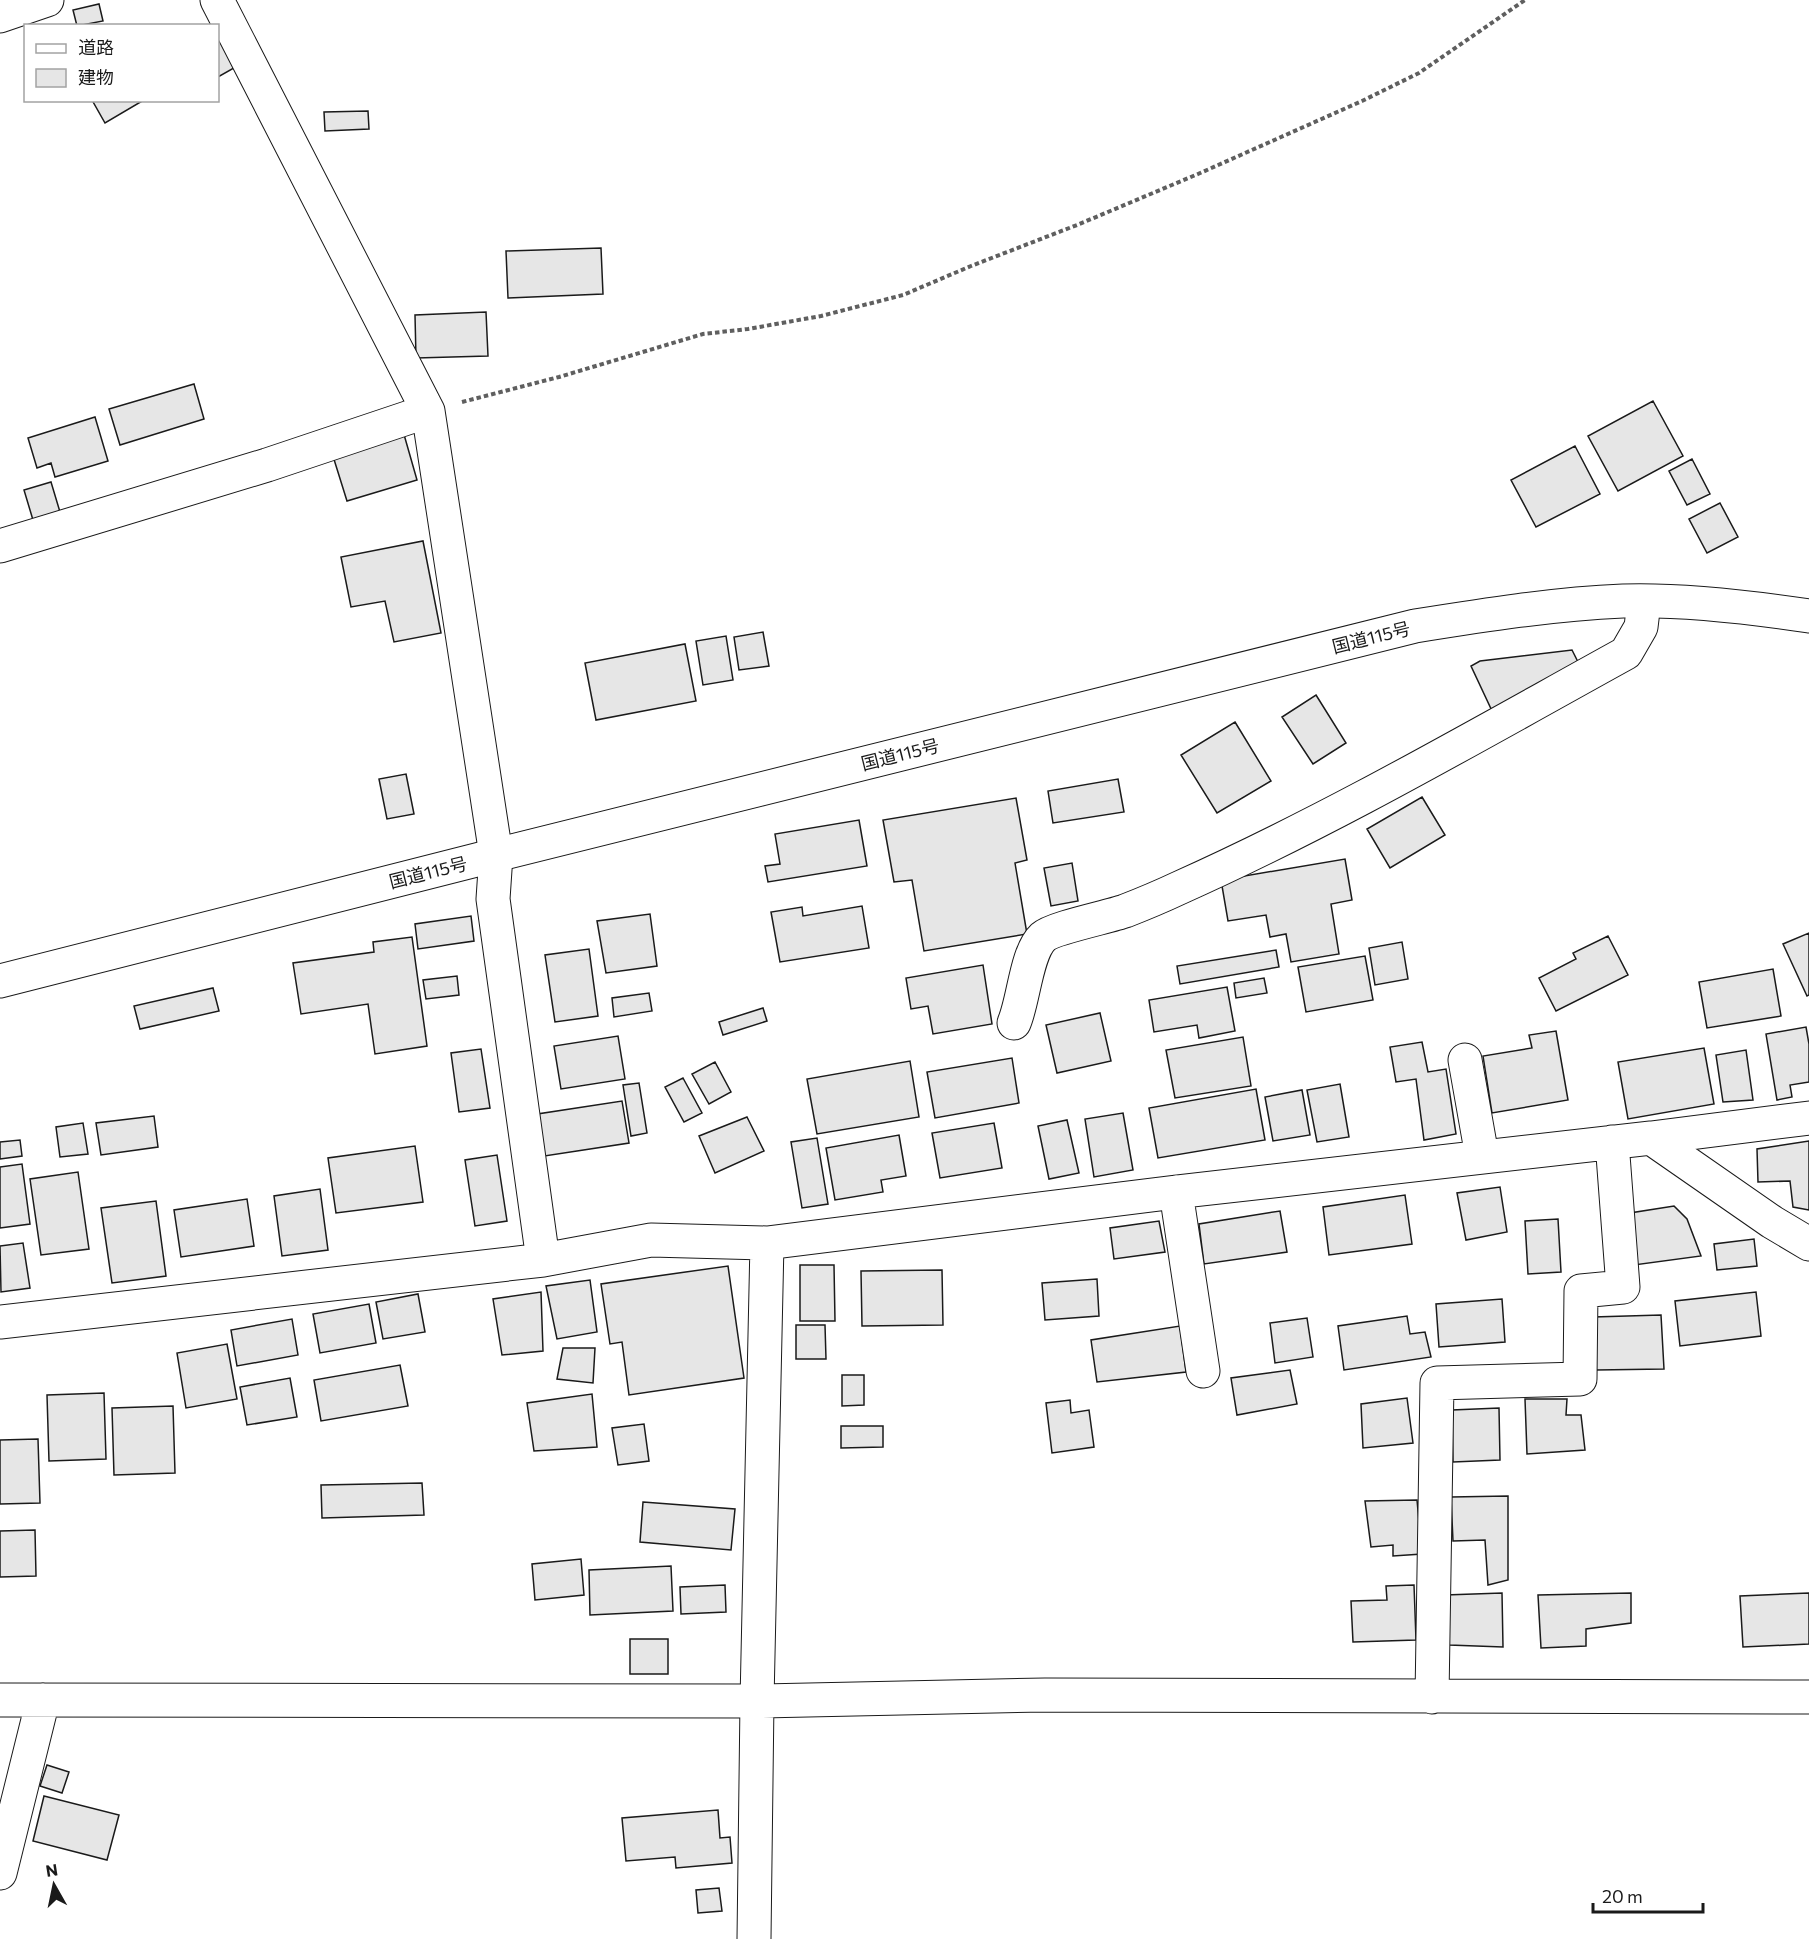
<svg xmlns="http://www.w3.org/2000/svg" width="1809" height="1939" font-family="Commissioner,'Noto Sans JP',sans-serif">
<rect width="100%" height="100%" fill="#fff"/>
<path fill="#e6e6e6" stroke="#1a1a1a" stroke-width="1.5" d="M99,4l4,17 -26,5 -4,-16z
M217,20l24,44 -23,13v-51h-11z
M92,100h52l-39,23z
M368,111l1,18 -44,2 -1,-19z
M601,248l2,46 -95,4 -2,-47z
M486,312l2,44 -72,2 -1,-43z
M194,384l10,35 -84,26 -11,-36z
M1653,401l30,55 -65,35 -30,-55z
M95,417l13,44 -53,16 -4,-14 -14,5 -9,-30z
M403,431l14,49 -70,21 -15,-48z
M1575,446l25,48 -64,33 -25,-47z
M1692,459l18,35 -23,11 -18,-34z
M51,482l9,30 -27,8 -9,-30z
M1720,503l18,34 -31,16 -18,-34z
M423,541l18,92 -47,9 -9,-41 -34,6 -10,-50z
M763,632l6,34 -30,4 -5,-33z
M726,636l7,44 -30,5 -7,-44z
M685,644l11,57 -100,19 -11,-57z
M1572,650l10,20 -89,43 -22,-47 9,-5z
M1316,695l30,48 -33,21 -31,-47z
M1235,722l36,59 -54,32 -36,-58z
M406,774l8,40 -27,5 -8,-40z
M1118,779l6,33 -71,11 -5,-32z
M1422,797l23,38 -55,33 -23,-39z
M1016,798l11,62 -12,3 12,71 -103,17 -12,-71 -18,2 -11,-62z
M859,820l8,46 -99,16 -3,-16 15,-2 -5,-30z
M1345,859l7,41 -21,4 8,50 -48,8 -5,-28 -16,3 -4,-22 -38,6 -7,-41z
M1072,863l6,38 -27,5 -7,-38z
M862,906l7,42 -89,14 -9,-50 31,-5 1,9z
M650,914l7,52 -51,7 -9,-52z
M471,916l3,25 -56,8 -3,-25z
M1809,933v62l-2,1 -24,-52z
M1608,936l20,39 -72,36 -17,-33 37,-19 -3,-6z
M412,937l15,109 -52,8 -7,-50 -67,10 -8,-51 81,-11 -1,-10z
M1402,942l6,37 -33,6 -6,-37z
M589,949l9,67 -43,6 -10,-67z
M1276,950l3,17 -99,17 -3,-18z
M1365,956l8,44 -67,12 -8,-45z
M983,965l9,59 -59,10 -5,-28 -17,3 -5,-31z
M1773,969l8,47 -74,12 -8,-46z
M457,976l2,19 -33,4 -3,-19z
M1264,978l3,15 -31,5 -2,-15z
M1227,987l8,44 -36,7 -2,-13 -43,7 -5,-32z
M213,988l6,23 -79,18 -6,-23z
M649,993l3,18 -38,6 -2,-19z
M763,1008l4,13 -44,14 -4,-13z
M1100,1013l11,48 -54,12 -11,-48z
M1806,1027l3,17v38l-19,3 2,12 -15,3 -11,-66z
M1556,1031l12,69 -76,13 -9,-57 49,-8 -3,-13z
M618,1036l7,43 -64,10 -7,-43z
M1243,1037l8,49 -76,12 -9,-48z
M1422,1042l6,30 18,-3 10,65 -32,6 -8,-61 -20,3 -6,-35z
M1704,1048l10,56 -86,15 -10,-57z
M481,1049l9,59 -31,4 -8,-59z
M1746,1050l7,50 -30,2 -7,-47z
M1012,1058l7,45 -84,15 -8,-46z
M910,1061l9,56 -102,17 -10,-55z
M715,1062l16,30 -22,12 -17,-30z
M683,1078l19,35 -18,9 -19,-35z
M639,1083l8,50 -16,3 -8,-51z
M1340,1084l9,53 -32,5 -10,-52z
M1256,1089l9,51 -107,18 -9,-50z
M1302,1090l8,45 -37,6 -8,-44z
M622,1101l7,42 -91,14 -7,-42z
M1123,1113l10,57 -39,7 -9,-58z
M154,1116l4,31 -57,8 -5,-32z
M747,1117l17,34 -49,22 -16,-37z
M1067,1120l12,53 -30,6 -11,-53z
M83,1123l5,31 -28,3 -4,-30z
M994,1123l8,45 -62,10 -8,-45z
M899,1135l7,41 -25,4 2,12 -48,8 -9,-52z
M817,1138l11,66 -26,4 -11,-66z
M20,1140l2,16 -22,3v-17z
M1809,1141v69l-16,-3 -3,-26 -32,1 -1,-33z
M415,1146l8,56 -87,11 -8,-55z
M497,1155l10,66 -32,5 -10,-66z
M22,1164l8,60 -30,4v-61z
M78,1172l11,77 -48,6 -11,-76z
M1500,1187l7,45 -41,8 -9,-47z
M320,1189l8,61 -46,6 -8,-60z
M1405,1195l7,49 -83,11 -6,-48z
M247,1199l7,47 -73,11 -7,-47z
M156,1201l10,75 -54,7 -11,-75z
M1674,1206l13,13 14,37 -67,9 -4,-52z
M1280,1211l7,41 -83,12 -5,-40z
M1558,1219l3,53 -33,2 -3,-53z
M1159,1221l6,31 -51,7 -4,-31z
M1754,1239l3,27 -40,4 -3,-26z
M23,1243l7,45 -29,4 -1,-46z
M800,1265h34l1,56h-35z
M728,1266l16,112 -115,17 -7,-53 -12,2 -9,-60z
M942,1270l1,55 -81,1 -1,-55z
M1097,1279l2,37 -54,4 -3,-37z
M590,1280l7,52 -40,7 -11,-53z
M541,1292l2,59 -41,4 -9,-56z
M1756,1292l5,44 -81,10 -5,-45z
M418,1294l7,38 -42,7 -7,-37z
M1502,1299l3,43 -66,5 -3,-43z
M369,1304l7,39 -56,10 -7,-39z
M1661,1315l3,54 -68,1 -3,-53z
M1407,1316l3,18 15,-2 6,25 -87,13 -6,-44z
M1307,1318l6,39 -38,6 -5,-40z
M292,1319l6,36 -61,11 -6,-36z
M796,1325h29l1,34h-30z
M1180,1326l6,46 -89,10 -6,-42z
M227,1344l10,55 -51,9 -9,-55z
M563,1348h32l-2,35 -36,-4z
M400,1365l8,41 -87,15 -7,-41z
M1290,1370l7,34 -60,11 -6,-37z
M842,1375h22v30l-22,1z
M290,1378l7,39 -50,8 -7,-38z
M104,1393l2,66 -57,2 -2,-66z
M592,1394l5,53 -63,4 -7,-48z
M1407,1398l6,45 -50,5 -2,-44z
M1525,1399h42l-1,16h15l4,35 -58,4z
M1070,1400l1,13 18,-3 5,37 -42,6 -6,-50z
M173,1406l2,67 -61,2 -2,-67z
M1499,1408l1,52 -47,2 -1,-52z
M644,1424l5,37 -31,4 -6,-37z
M841,1426h42v21l-42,1z
M38,1439l2,64 -40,1v-64z
M422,1483l2,32 -102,3 -1,-33z
M1508,1496v84l-20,5 -3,-45 -32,1 -2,-44z
M1417,1500l5,54 -29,2v-11l-22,2 -6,-46z
M643,1502l92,7 -4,41 -91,-8z
M35,1530l1,46 -36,1v-46z
M581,1559l3,36 -49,5 -3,-36z
M671,1566l2,45 -83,4 -1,-45z
M725,1585l1,27 -45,2 -1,-27z
M1414,1585l2,55 -63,2 -2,-41 36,-1 -1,-14z
M1502,1593l1,54 -54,-2 -4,-50z
M1631,1593v30l-45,6v17l-45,2 -3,-53z
M1809,1593v51l-66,3 -3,-51z
M630,1639h38v35h-38z
M47,1765l22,7 -7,21 -22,-7z
M44,1796l75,19 -12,45 -74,-19z
M718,1810l2,28 10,-1 2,26 -56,5 -1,-11 -49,4 -4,-43z
M719,1888l3,23 -24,2 -2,-23z"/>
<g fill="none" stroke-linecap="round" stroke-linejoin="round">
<defs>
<path id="minor" d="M217,0l211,411 68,444 -3,44 50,361
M0,16l47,-16
M0,546l267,-81 161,-54
M1014,1023c10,-23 12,-70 29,-86 10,-9 65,-20 82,-26 18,-7 37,-15 54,-23 154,-69 300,-154 447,-235l15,-26 3,-25
M1465,1060l17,96
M1651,1138l158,-20
M1176,1192l27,179
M0,1322l543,-62 108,-20 116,3 409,-51 475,-54 121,84 37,22
M1432,1697l5,-314 143,-4 1,-88 42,-4 -11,-145
M0,1700l757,1 288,-6 764,2
M0,1873l43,-173
M754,1939l3,-238 10,-458"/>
<path id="trunk" d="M0,981l496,-126 919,-229c69,-11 138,-22 208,-25 61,-2 126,6 186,15"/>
</defs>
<use href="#minor" stroke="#1a1a1a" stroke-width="35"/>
<use href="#trunk" stroke="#1a1a1a" stroke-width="35"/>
<path stroke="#5f5f5f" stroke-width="4" stroke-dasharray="4.5 3" stroke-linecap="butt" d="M462,402l97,-25 144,-43 45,-5 73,-13 82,-21 68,-29 106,-41 121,-51 164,-73 57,-28 106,-73"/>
<use href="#minor" stroke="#fff" stroke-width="33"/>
<use href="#trunk" stroke="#fff" stroke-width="33"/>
</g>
<g text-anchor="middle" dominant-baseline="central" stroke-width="4.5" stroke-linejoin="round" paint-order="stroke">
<g font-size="18" fill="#1a1a1a" stroke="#fff">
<text transform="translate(1371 637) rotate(-14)">国道115号</text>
<text transform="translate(900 754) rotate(-14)">国道115号</text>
<text transform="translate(428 872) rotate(-14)">国道115号</text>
</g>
</g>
<rect x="24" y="24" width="195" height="78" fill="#ffffff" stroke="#a3a3a3" stroke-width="1.5"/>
<rect x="36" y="44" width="30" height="9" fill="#ffffff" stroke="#a3a3a3" stroke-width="1.5"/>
<text x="78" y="54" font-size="18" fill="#1a1a1a">道路</text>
<rect x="36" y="69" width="30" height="18" fill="#e6e6e6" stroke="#a3a3a3" stroke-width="1.5"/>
<text x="78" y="84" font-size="18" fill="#1a1a1a">建物</text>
<g transform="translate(54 1885) rotate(351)" stroke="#ffffff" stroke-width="4.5" paint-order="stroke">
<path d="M0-4.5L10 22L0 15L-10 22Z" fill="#1a1a1a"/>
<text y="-9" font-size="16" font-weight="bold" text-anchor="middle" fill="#1a1a1a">N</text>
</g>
<path d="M1593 1903v9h110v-9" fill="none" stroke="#1a1a1a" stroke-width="3"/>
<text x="1602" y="1903" font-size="18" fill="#1a1a1a" stroke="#ffffff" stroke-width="4.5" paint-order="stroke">20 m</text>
</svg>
